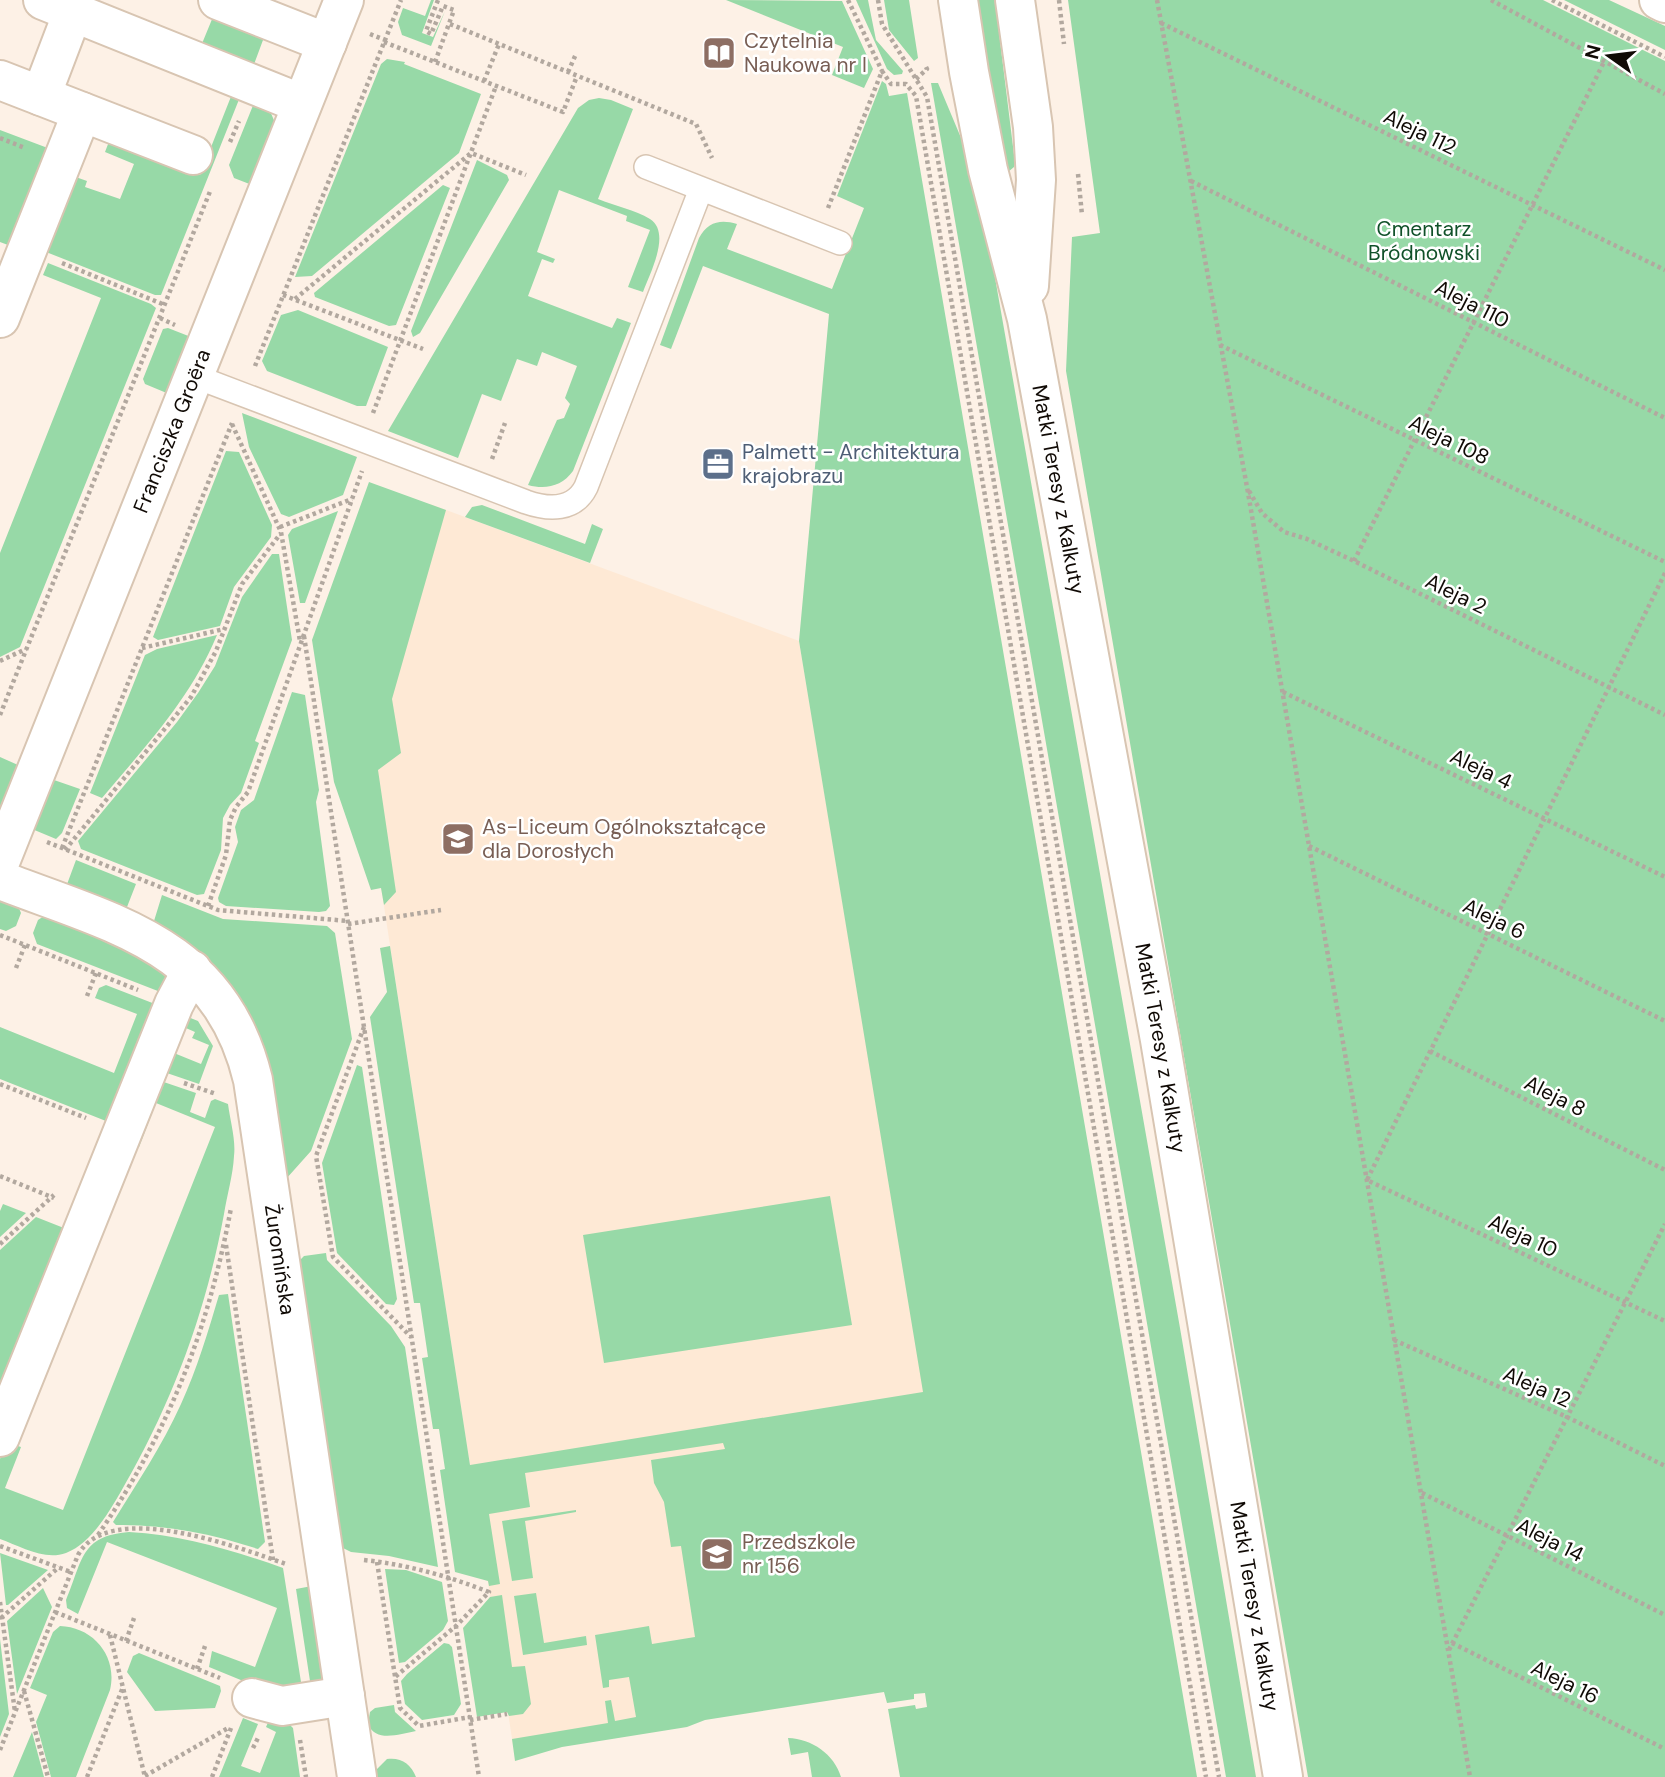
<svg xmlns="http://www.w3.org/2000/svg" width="1665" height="1777" font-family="'DM Sans',sans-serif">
<rect width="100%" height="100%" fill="#fdf1e6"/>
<path fill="#fee9d5" d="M430,504l369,137 171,1029 -457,75 -161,-1047z"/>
<path fill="#97d9a7" d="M431,0h3l-12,33 11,4 12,-26 -14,35 -29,-11 -4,-13 5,-14 22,8z
M726,0l116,1 31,68 -9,19 -32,-13 11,-28z
M856,0h12l8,40 27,31 -1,3 -8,1 -7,-6z
M884,0h25l9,58 -4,3 -25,-31z
M972,0h23l20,163 -1,4 -6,5z
M1068,0h475l122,61v1716h-357l-242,-1406 6,-134 28,-4z
M1564,0h45l56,26v24z
M215,12l51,20 -13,35 -52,-21z
M387,59l18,3 -1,2 77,30 -22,59 -147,123 -17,1 86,-213z
M882,81l4,3 3,12 18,-3 290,1684h-297l-12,-68 27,-4 1,4 11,-2 -2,-14 -11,1v5l-27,4 -3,-11 -179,28 -18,7 -125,20 -47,14 -3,-22 96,-16 -3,-22 6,-1 4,21 21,-4 -7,-40 -20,3v7l-6,1 -8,-53 54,-9 3,18 43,-7 -14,-91 -10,1 -7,-45 -10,-19 -3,-23 74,-11 -2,-6 -198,30 5,34 -41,7 11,70 -11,2 -1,-5 -33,-9 -15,-102 5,-1 -6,-40h-6l-11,-71 6,-1 -8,-54h-6l-44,-286 17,-25 -7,-44 10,-2 80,519 453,-73 -124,-751 30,-327 -126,-48 -32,83 -11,-4 39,-107c9,-16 21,-19 38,-14l-10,25 105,40 32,-81 -27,-12z
M931,83h7l26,62 30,127 186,1056 76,449h-30z
M232,94l8,3 -79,198h-6l-114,-45 29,-75 17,6 -2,6 35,12 14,-35 -29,-12 5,-13 90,36z
M599,98l12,2 22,9 -35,90c17,7 37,11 52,20 22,14 -1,56 -7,73l-15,-5 22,-57 -24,-9 1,-5 -68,-26 -22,62 18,7 -2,4 -11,-4 -14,37 84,32 5,-10 14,5 -58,148c-11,15 -27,19 -45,14l29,-65 7,-2 6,-14 -5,-6 12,-32 -35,-14 -5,14 -20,-7 -16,42 -19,-7 -24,64 -70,-27 190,-323 11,-8z
M254,103l16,8 6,14 -24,60 -18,-7 -5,-13z
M0,130l53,20 -37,98 -16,-6z
M477,160l30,15 2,5 -89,153 -7,4 -2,-6z
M443,185l7,3 -54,137 -7,1 -74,-29 -1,-4z
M48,263l103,41 5,4 -136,339 -20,10v-104l101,-255 -58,-23z
M298,310l90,37 -22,59h-9l-90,-35 -5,-10 19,-46z
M168,328l23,9 -22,57 -24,-10 -2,-5 20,-50z
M242,413l115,44 -14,38 -54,22 -8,-3 -32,-67z
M226,451l13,1 33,73 -1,12 -37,50 -14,39 -62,14 -5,-3z
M369,482l77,28 -54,189 9,54 -23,17 18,122 -12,13 -3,-17 -10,2 -37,-108 -22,-142z
M482,505l103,39 7,-20 11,5 -13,34 -125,-46 7,-10z
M338,511l-33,92h-5l-12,-68 4,-6z
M272,554h7l13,86 -37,101 4,2 -18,50 -11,12 -7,13 -2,32 -17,44 -7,1 -116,-46 -3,-8 99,-119 21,-29 17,-27 27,-69z
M217,635c-26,63 -72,112 -115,163l-12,-5 55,-138 12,-6z
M292,692l13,3 14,95 -3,12 14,104 -4,5 -7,1 -93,-6 -7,-4 -1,-4 20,-56 -3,-15 6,-17 13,-10z
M0,757l18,8 -18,50z
M54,780l26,9 -18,44 -6,6 -24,-10 19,-47z
M76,860l60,24 -9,23 -6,2 -55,-22z
M162,895l61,24 104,7 8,7 17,106 -41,112 -25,28 -18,-114 -15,-42 -18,-30 -36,-39 -45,-33z
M0,899l18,7 3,7 -5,13 -10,5 -6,-2z
M44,916l85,34 44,27 -10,16 -126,-49 -4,-11 5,-13z
M106,985l49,19 -39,121 -116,-46v-52l114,46 23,-59 -42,-16 4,-10z
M183,1015l15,6 15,25 -14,38 -38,-13 8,-20 32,13 8,-19 -17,-7 3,-6 -16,-7z
M357,1065l5,2 35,232 -3,6 -8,-1 -49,-51 -15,-90z
M152,1078l44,15 -6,19 15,6 6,-17 4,-2 13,5c2,16 8,36 6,52 -1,19 -7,39 -10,58 -18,97 -51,187 -100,272 -13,23 -32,57 -58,67 -22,8 -46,-7 -66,-14v-80l5,-13 7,-2 9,3 -16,41 58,22 152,-383 -59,-24 -17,44 -8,-3z
M830,1196l22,129 -248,38 -21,-128z
M3,1204l23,9 -26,24v-26z
M36,1217l38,15 -74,185v-167z
M326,1253l1,7 64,66 14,21 33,220 -49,-11 -38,-4 -10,-5 -43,-285 6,-6z
M228,1294l37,248 -7,7c-45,-15 -94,-25 -142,-24l-3,-3c24,-39 49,-76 68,-118 16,-35 27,-72 38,-109z
M576,1510v2l-51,9 8,57 -21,3 -10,-60z
M129,1532c54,3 103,18 154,36l18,114 -7,9 -19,3 -66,-27 3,-16 43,16 22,-59 -170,-66 -29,72 -11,-6 -1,-8c17,-40 14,-64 63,-68z
M0,1553l48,17 -40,35h-2z
M385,1569l21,1 36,12 6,39 -5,9 -38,32 -6,1z
M312,1586l14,98 -8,4 -8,-7 -14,-92z
M43,1588l9,19 -35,87 -10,-73z
M536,1593l8,50 42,-7 1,9 -64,10 -9,-59z
M502,1595l10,72 13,-1 6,38 -8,10 -14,2 -2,-4 -30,5 -14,-89 27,-31z
M60,1626c33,1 58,30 50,64l-34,87h-25l-15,-55 11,-27 -17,-7 23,-56z
M0,1639l9,75 -9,23z
M444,1643l5,1 3,3 9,57 -7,11 -32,5 -17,-16 -4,-23 6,-7z
M139,1653l81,33 1,5 -6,17 -60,3 -28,-39 6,-16z
M394,1705l1,7 21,19c-17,3 -40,12 -48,-7l2,-12 5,-4z
M243,1718l15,6 -17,42 19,7 16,-41 -10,-5 4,-9 16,3 7,7 7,49h-81z
M32,1732l12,45h-31z
M788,1738c24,1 46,16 53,39h-29l-4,-25 -17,3z
M387,1759c14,-2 24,5 29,18h-40l1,-8z"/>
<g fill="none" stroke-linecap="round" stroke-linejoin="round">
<defs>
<path id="lane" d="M646,167l194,76
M194,376l332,126c23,8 48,9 60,-15l115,-298"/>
<g id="street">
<path d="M43,0l259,104"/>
<path d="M218,0l109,43"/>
<path d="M0,80l193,75"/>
<path d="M41,96l32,-84"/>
<path d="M0,318l82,-206"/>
<path id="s1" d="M0,862l344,-862"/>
<path id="s2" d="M0,880c114,44 221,65 253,200l104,697"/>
<path d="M0,1437l174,-433 18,-34"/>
<path d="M252,1698l30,8 63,-10"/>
</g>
<g id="secondary">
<path id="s3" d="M958,0l11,72 19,98 39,149 133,721 123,737"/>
<path d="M1015,0l18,127 3,53 -7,106"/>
<path d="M1659,0l6,3"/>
</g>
</defs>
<use href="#lane" stroke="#d8c5b2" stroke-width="26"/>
<use href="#street" stroke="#d8c5b2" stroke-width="42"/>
<use href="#secondary" stroke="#d8c5b2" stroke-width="42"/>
<path stroke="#b2a89f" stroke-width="4.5" stroke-dasharray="3.5 3.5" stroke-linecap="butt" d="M848,0l34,71
M878,0l4,24 45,73 292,1680
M1059,0l5,44
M1157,0l90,487 223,1290
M1491,0l174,94
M1552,0l113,57
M1161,23l504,247
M450,24l246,100 16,34
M370,34l15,6
M384,42l179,70 14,-36
M435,62l19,-52 -11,-4 -12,28 -5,-3 12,-31
M568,72l8,-18
M916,79l11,-10 -1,-2
M484,81l15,-37
M0,138l25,10
M230,142l9,-21
M1078,174l4,41
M1191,181l474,237
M828,208l54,-137 9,13h15l10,12 290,1681
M62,263l103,42
M283,295l140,54
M295,299l176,-146 55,22
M160,318l15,7
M1220,345l445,217
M255,366l146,-366
M373,413l123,-327
M232,424l49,108 19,109
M492,459l13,-36
M1249,491l13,22 22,19 23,7 47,22 311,154
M280,527l72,-28
M1354,561l250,-499
M1665,573l-298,607 298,141
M304,636l175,1141
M142,648l82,-19
M0,661l26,-12
M1283,692l382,185
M0,715l211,-526
M47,842l171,68 130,11
M1309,846l356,175
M62,848l170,-425
M65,850l126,-153 25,-46 26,-67 39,-51
M208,906l18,-51 4,-35 6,-13 12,-15 114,-321
M348,924l93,-14
M0,935l138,55
M16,968l9,-23
M87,996l9,-23
M364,1027l-48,129 17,101 78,80
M1430,1051l235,119
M184,1083l32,11
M0,1084l86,34
M0,1176l54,22
M0,1244l54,-49
M226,1245l47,315
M1394,1340l173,77 98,49
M1422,1493l243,122
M98,1535c71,-104 110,-204 133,-327
M0,1546l71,26
M364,1560c45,5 84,16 125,32l-33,34 -61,51
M377,1562l23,146 19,18 51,-9
M0,1602l15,110
M55,1612l165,66
M1,1618l58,-51
M110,1635l35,142
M126,1641l8,-23
M1452,1643l213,106
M1449,1650l216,-426
M197,1669l8,-23
M24,1691l24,86
M470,1720l37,-6
M300,1740l6,37
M253,1748l5,-10
M0,1750l78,-195c31,-57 162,-7 208,9
M145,1776l83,-48
M87,1777l36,-90
M212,1777l19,-49"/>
<use href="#lane" stroke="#fff" stroke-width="23"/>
<use href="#street" stroke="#fff" stroke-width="38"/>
<use href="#secondary" stroke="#fff" stroke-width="38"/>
</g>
<defs>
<symbol id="library-square" viewBox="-11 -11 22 22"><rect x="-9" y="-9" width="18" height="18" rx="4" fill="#8d6e63" stroke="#fff"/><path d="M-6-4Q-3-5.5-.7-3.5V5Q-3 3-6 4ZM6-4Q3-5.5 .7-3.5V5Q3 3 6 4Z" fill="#fff"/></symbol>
<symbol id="office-square" viewBox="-11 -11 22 22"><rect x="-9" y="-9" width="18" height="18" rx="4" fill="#5c6f8a" stroke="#fff"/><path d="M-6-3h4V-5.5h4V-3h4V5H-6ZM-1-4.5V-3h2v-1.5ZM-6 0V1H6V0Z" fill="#fff"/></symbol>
<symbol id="school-square" viewBox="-11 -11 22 22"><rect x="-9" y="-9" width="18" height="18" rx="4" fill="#8d6e63" stroke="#fff"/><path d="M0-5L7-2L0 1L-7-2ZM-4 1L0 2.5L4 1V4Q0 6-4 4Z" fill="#fff"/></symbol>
</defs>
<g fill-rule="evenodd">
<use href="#library-square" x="700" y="34" width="38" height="38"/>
<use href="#office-square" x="699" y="445" width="38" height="38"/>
<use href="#school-square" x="439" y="820" width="38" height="38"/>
<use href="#school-square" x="698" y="1535" width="38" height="38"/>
</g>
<g text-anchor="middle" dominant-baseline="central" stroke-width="5" stroke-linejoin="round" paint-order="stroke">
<g font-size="21" fill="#785e54" stroke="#fff" text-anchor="start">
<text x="744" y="41">Czytelnia<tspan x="744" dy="24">Naukowa nr I</tspan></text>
<text x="482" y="827">As-Liceum Ogólnokształcące<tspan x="482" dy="24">dla Dorosłych</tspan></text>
<text x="742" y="1542">Przedszkole<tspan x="742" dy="24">nr 156</tspan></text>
</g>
<g font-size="21" fill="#100a05" stroke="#fff">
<text transform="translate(1420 132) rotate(26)">Aleja 112</text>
<text transform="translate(1472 304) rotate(27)">Aleja 110</text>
<text stroke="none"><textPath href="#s1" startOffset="464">Franciszka Groëra</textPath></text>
<text transform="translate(1449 440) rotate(26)">Aleja 108</text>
<text stroke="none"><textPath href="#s3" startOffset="500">Matki Teresy z Kalkuty</textPath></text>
<text transform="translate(1456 594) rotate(26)">Aleja 2</text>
<text transform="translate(1481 769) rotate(26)">Aleja 4</text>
<text transform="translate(1494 919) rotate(26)">Aleja 6</text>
<text stroke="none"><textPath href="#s3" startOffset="1068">Matki Teresy z Kalkuty</textPath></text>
<text transform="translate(1555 1096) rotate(27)">Aleja 8</text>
<text transform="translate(1523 1236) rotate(25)">Aleja 10</text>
<text stroke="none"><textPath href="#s2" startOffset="522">Żuromińska</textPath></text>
<text transform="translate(1537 1387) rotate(24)">Aleja 12</text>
<text transform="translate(1550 1540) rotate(27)">Aleja 14</text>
<text stroke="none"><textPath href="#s3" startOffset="1634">Matki Teresy z Kalkuty</textPath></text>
<text transform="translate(1565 1682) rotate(26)">Aleja 16</text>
</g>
<g font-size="21" fill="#105129" stroke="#fff">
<text x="1424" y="229">Cmentarz<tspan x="1424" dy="24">Bródnowski</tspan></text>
</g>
<g font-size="21" fill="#4e5e75" stroke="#fff" text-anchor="start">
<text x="742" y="452">Palmett - Architektura<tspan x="742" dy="24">krajobrazu</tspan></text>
</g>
</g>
<g transform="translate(1609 56) rotate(284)" stroke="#ffffff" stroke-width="5" paint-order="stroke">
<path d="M0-5L12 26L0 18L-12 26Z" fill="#100a05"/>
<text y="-10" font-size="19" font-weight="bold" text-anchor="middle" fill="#100a05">N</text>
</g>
</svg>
